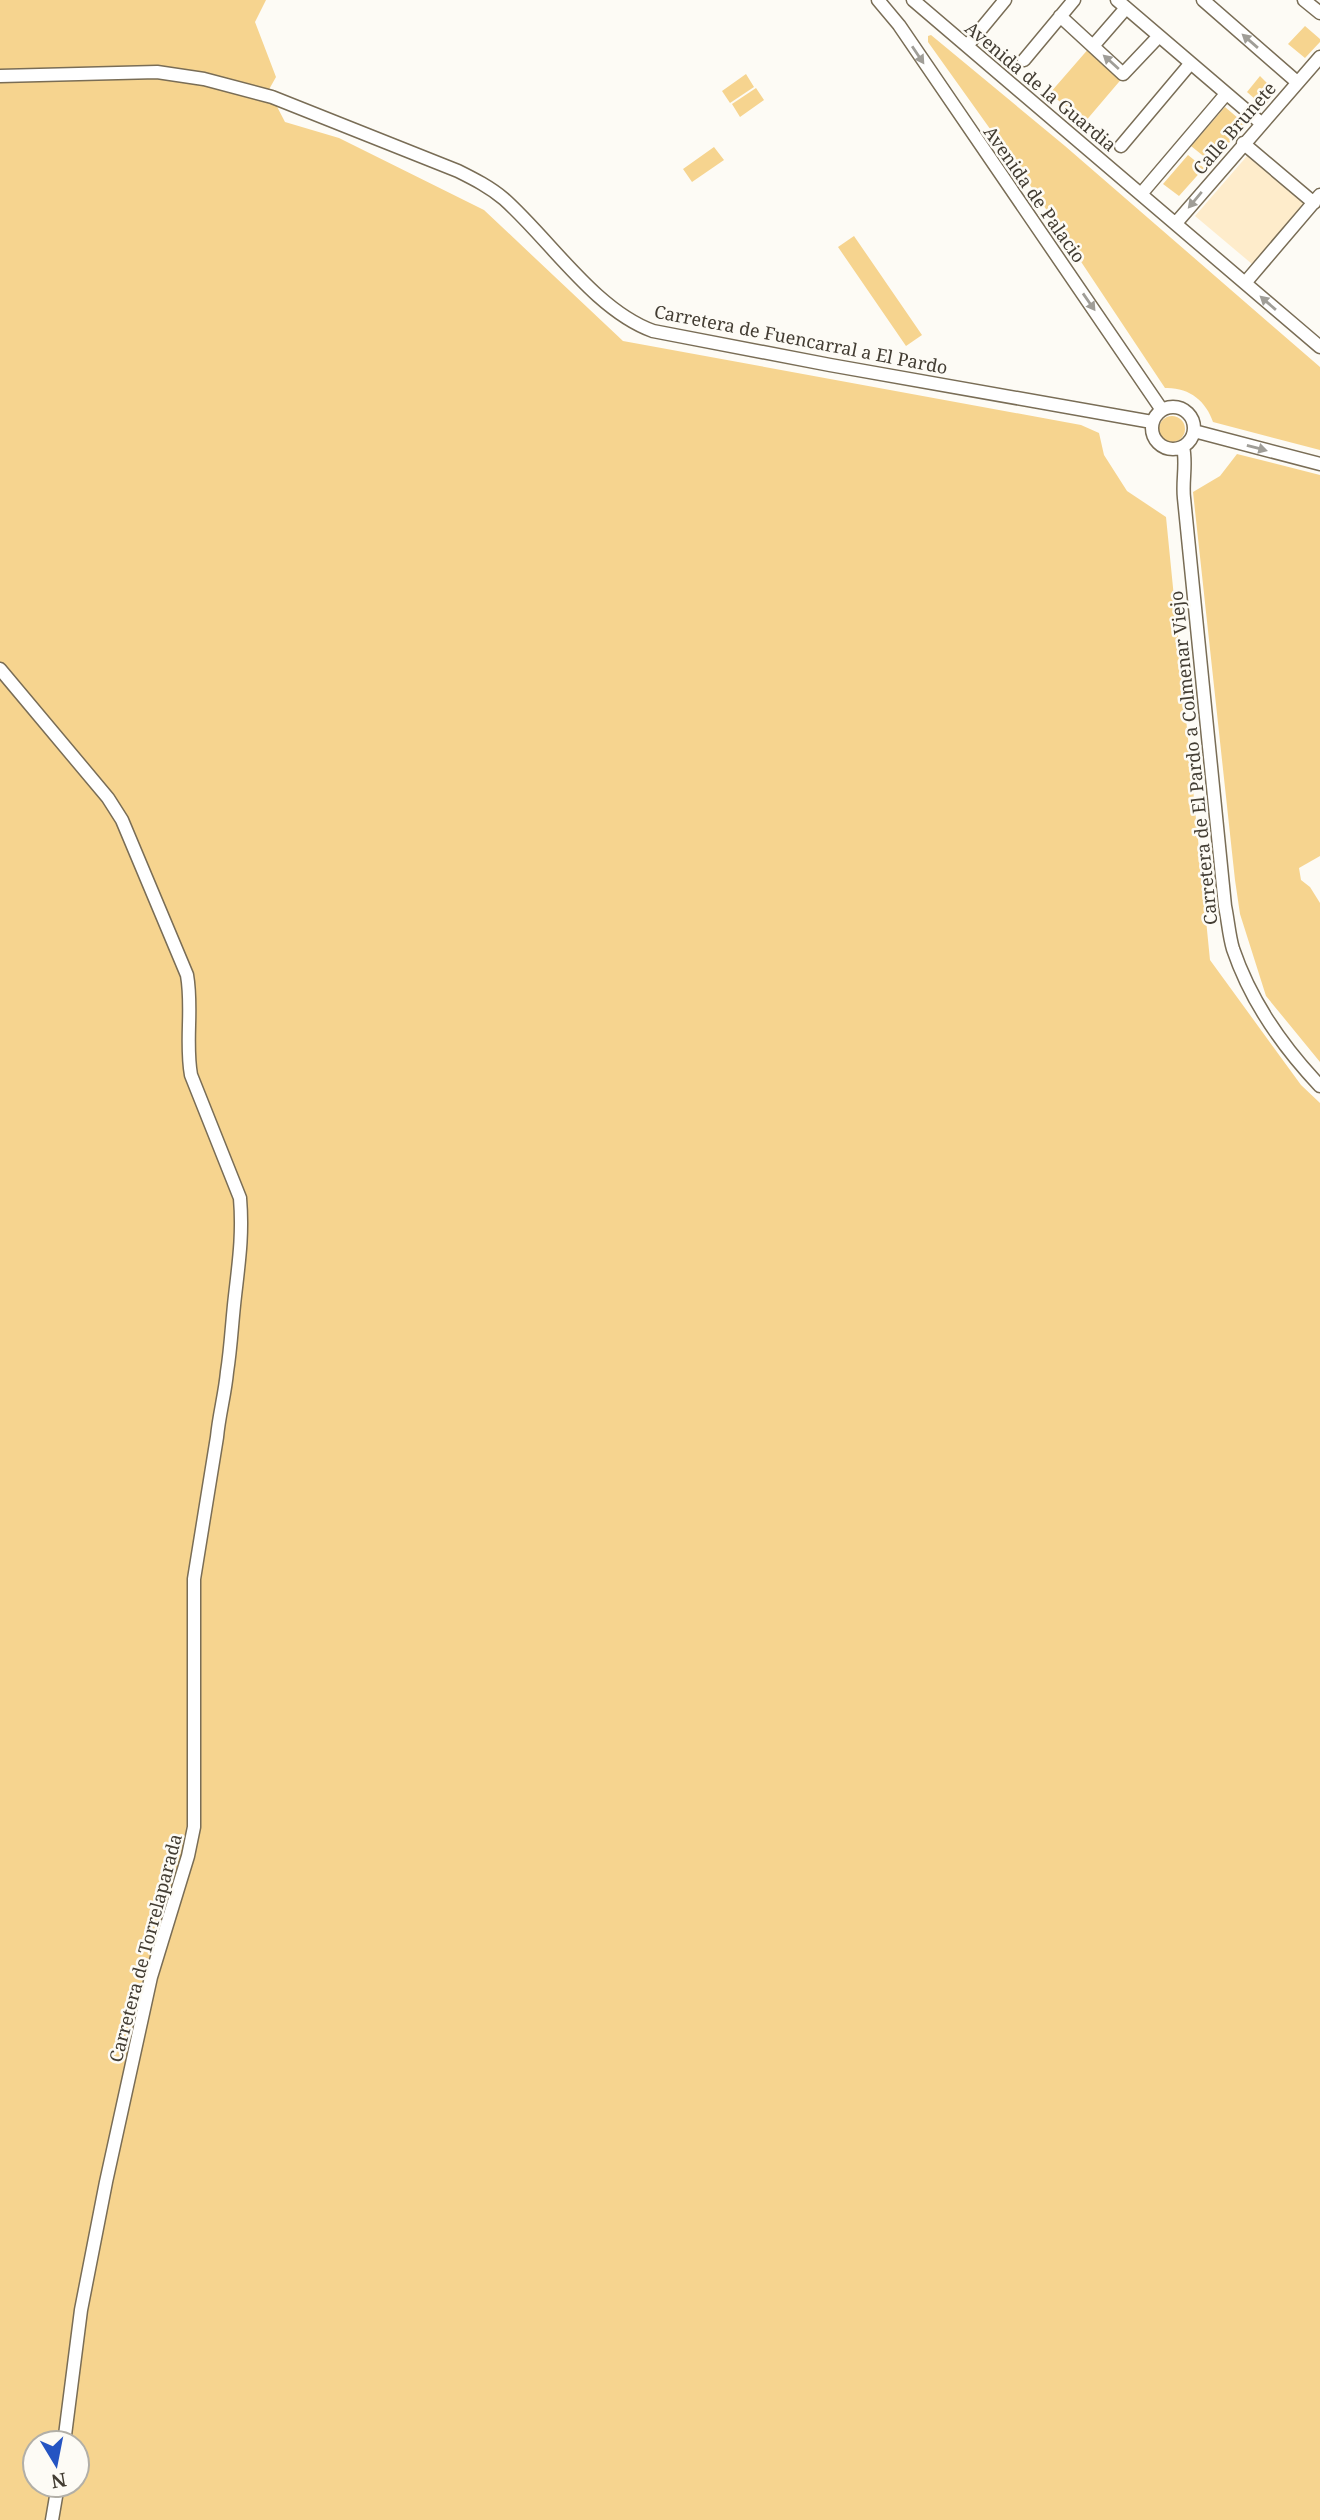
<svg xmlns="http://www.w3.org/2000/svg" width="1320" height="2520" font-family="'Noto Serif',serif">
<rect width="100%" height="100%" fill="#fdfbf5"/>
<path fill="#feeccb" d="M1247,156l57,48 -52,60 -57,-48z"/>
<path fill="#f6d48f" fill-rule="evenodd" d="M0,0h266l-11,22 21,55 -9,16 -37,-13 42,17 13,25 54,16 145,72 139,131 458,84 18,8 5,22 23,36 39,26 44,443 91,125 19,18v1417h-1320zM35,2443h42v42h-42z
M1305,26l15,13v3l-15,16 -17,-14z
M931,35l134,111 255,221v83l-107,-28c-7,-21 -24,-35 -48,-34l-137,-206 -100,-140v-6z
M1090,47l34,29 -40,47 -34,-30z
M746,74l8,13 -24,16 -8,-12z
M1260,76l16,16 -12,15 -17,-15z
M756,88l8,12 -24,17 -8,-13z
M1225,107l20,17 -33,39 -21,-17z
M714,147l10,13 -32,22 -9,-13z
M1188,155l16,13 -25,28 -16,-12z
M854,236l68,99 -16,11 -68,-99z
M1159 429a13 13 0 1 1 26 0a13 13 0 1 1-26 0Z
M1237,454l83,21v381l-21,12 2,12 9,7 10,16v159l-54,-66 -26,-82 -5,-34 -42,-388 27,-16z"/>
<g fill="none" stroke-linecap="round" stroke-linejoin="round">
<defs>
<path id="minor" d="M878,0l21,25 263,385
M913,0l407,347
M1117,0l144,123
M1203,0l94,82
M1304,0l16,13
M1060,16l63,58 36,-38
M967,46l38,-46
M1093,46l33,-38
M1024,60l50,-60
M0,76l157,-4 47,7 68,18 186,74c16,8 32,16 46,28 46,41 91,111 149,132l177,34 322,57
M1243,143l71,60
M1121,146l69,-82
M1141,194l85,-100
M1176,223l144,-166
M1245,283l75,-88
M1152 428a21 21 0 1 1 42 0a21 21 0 1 1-42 0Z
M1194,431l126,33
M1183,447c4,16 -1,34 1,51l41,408c3,14 4,30 8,43 18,53 49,97 87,137
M0,669l108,129 14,22 65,155c6,34 -2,67 4,100l49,123c3,36 -1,63 -5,98 -3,25 -4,51 -8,76 -2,22 -8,43 -10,65l-23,142v248l-6,29 -37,121 -45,205 -25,128 -17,133
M52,2520l6,-35"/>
</defs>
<use href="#minor" stroke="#796d56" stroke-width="15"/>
<use href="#minor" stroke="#fff" stroke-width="12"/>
</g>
<defs><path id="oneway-solid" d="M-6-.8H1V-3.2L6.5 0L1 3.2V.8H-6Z" transform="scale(1.75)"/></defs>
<g fill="#a09e98">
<use href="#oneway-solid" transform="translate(1250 41) rotate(-139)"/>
<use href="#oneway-solid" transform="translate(918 55) rotate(56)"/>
<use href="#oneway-solid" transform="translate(1111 62) rotate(-138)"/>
<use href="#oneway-solid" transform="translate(1195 200) rotate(130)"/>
<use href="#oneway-solid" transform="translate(1089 302) rotate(55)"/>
<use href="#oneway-solid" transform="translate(1268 303) rotate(-139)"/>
<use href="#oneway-solid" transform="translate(1257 448) rotate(15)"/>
</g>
<g text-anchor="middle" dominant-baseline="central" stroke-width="5" stroke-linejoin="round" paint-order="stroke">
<g font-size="18" fill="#423c32" stroke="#fdfbf5">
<text transform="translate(1041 86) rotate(40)">Avenida de la Guardia</text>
<text transform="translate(1234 128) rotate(-49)">Calle Brunete</text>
<text transform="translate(1035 194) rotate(55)">Avenida de Palacio</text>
<text transform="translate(801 339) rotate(11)">Carretera de Fuencarral a El Pardo</text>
<text transform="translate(1193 758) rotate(-96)">Carretera de El Pardo a Colmenar Viejo</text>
<text transform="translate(145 1948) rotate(-75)">Carretera de Torrelaparada</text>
</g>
</g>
<g transform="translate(56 2464) rotate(170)"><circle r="33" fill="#fdfbf5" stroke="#b2afa7" stroke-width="2"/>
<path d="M0-5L12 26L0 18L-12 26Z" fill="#2554c2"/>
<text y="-10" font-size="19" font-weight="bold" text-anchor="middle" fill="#423c32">N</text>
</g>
</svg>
